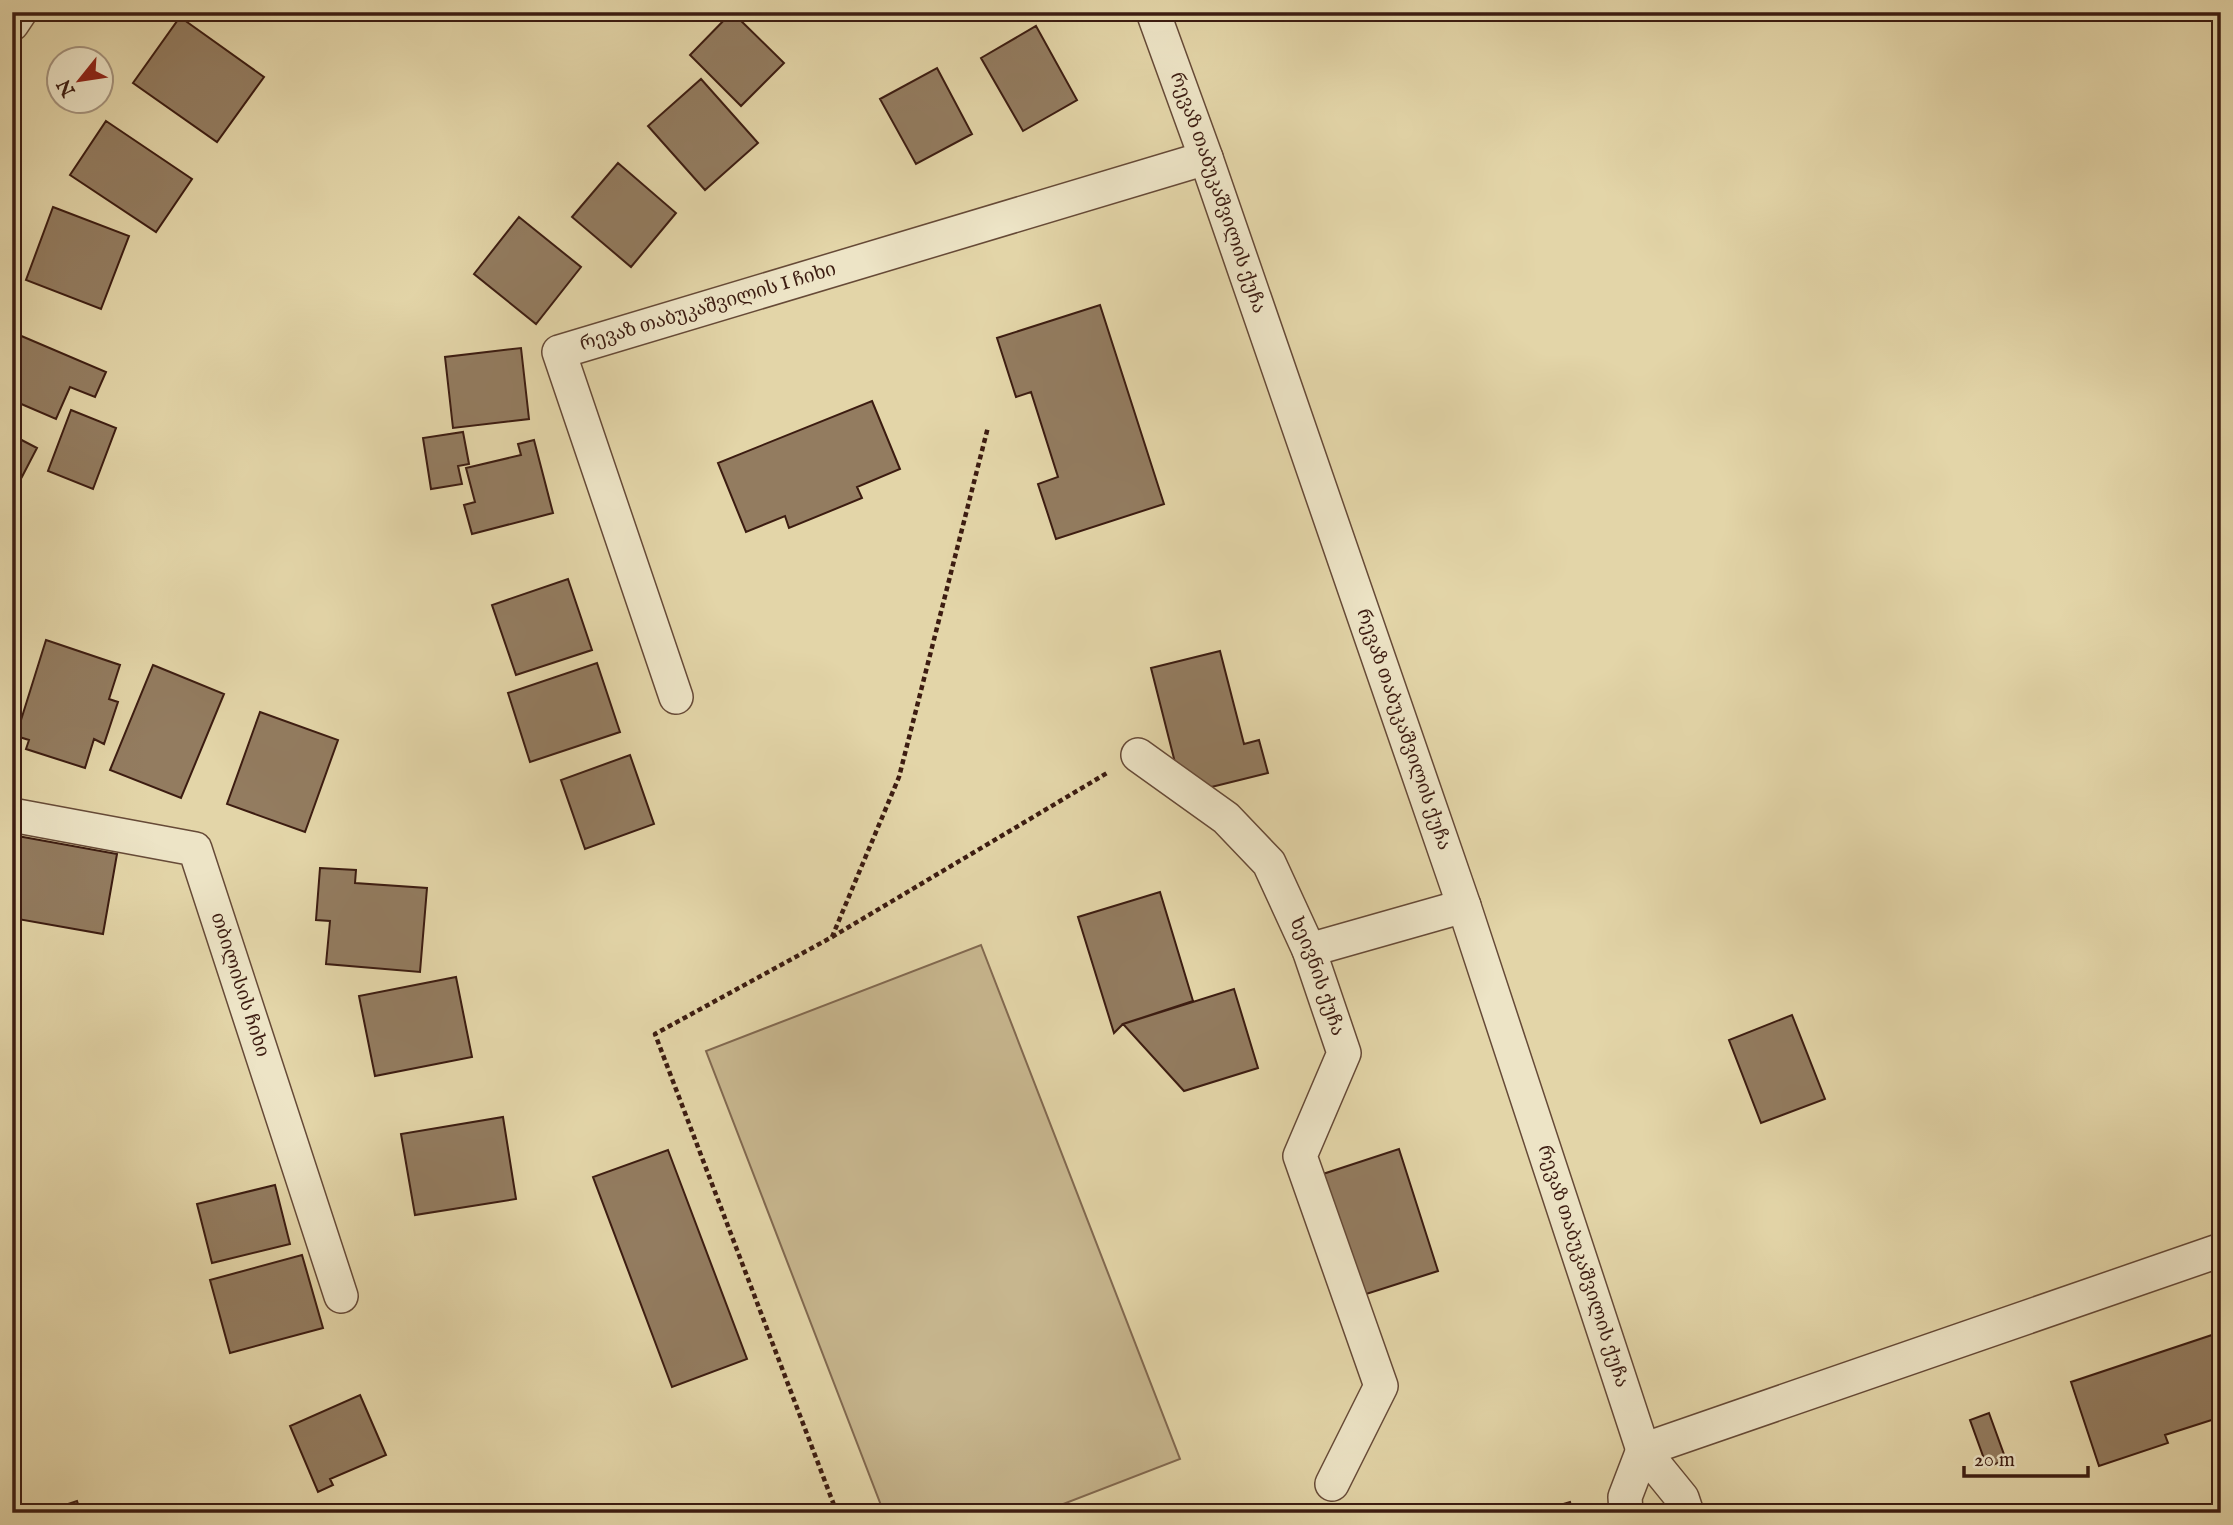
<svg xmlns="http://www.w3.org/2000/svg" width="2233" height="1525" font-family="'IM FELL English','Noto Serif Georgian',serif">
<rect width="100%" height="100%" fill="#e3d5a8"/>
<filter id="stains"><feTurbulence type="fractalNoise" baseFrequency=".00286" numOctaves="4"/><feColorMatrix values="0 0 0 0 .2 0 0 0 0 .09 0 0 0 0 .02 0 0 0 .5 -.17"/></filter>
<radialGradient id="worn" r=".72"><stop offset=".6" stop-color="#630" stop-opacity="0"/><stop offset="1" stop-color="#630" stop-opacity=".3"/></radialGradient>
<path fill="#c7b68e" stroke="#826950" stroke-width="2" d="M981,945l199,514 -140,54h-156l-178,-462z"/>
<path fill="#937c60" stroke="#3c1c11" stroke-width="2" d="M732,12l52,51 -43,43 -51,-51z
M180,17l84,60 -47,65 -84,-59z
M1036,26l41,74 -54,31 -42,-73z
M937,68l35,66 -56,30 -36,-65z
M701,79l57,64 -53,47 -57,-64z
M106,121l86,58 -36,53 -86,-57z
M618,163l58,50 -45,54 -59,-50z
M53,207l76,29 -28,73 -75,-29z
M519,217l62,50 -45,57 -62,-50z
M1100,305l64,199 -108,35 -18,-55 20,-7 -27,-85 -15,5 -19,-59z
M12,332l94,40 -11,25 -25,-10 -14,32 -44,-19z
M521,348l8,71 -76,9 -8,-71z
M872,401l28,68 -43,18 5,11 -73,30 -4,-12 -39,16 -28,-69z
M71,410l45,18 -23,61 -45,-18z
M463,432l6,32 -11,2 4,18 -31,5 -8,-51z
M12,435l25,13 -25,48z
M534,440l19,73 -81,21 -8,-29 11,-3 -9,-34 55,-13 -3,-11z
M568,579l24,71 -76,25 -24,-70z
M46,640l74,25 -11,34 9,3 -14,42 -10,-5 -9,29 -59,-19 3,-9 -13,-4z
M1220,651l24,93 15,-4 9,33 -85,21 -32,-126z
M597,663l23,69 -90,30 -22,-69z
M153,665l71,29 -43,104 -71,-28z
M260,712l78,28 -33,92 -78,-28z
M630,755l24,69 -69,25 -24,-69z
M12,835l105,19 -14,80 -91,-16z
M320,868l36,2 -1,13 72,5 -7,84 -94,-8 4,-43 -14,-1z
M1160,892l33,109 -70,23 -9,9 -36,-116z
M456,977l16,80 -97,19 -16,-80z
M1234,989l24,79 -74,23 -61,-67z
M1792,1015l33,84 -64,24 -32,-83z
M503,1117l13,82 -101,16 -14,-81z
M1399,1149l39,122 -75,24 -40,-121z
M668,1150l79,209 -75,28 -79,-210z
M275,1185l15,59 -78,19 -15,-59z
M302,1255l21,73 -93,25 -20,-73z
M2221,1332v85l-56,18 3,8 -69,23 -28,-84z
M360,1395l26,60 -56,24 3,6 -15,7 -28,-66z
M1989,1413l17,47 -19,7 -17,-47z
M12,1417l7,23 -7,2z
M77,1501l4,12h-40z
M1570,1502l3,11h-40z"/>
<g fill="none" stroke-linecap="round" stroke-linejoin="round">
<defs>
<g id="minor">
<path id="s1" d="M1153,12l53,146 258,748 179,544 39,48 5,15"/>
<path d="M12,24l8,-12"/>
<path id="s2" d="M676,697l-117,-345 647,-194"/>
<path id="s3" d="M1138,755l88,63 43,45 40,87 35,103 -44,103 81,230 -49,98"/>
<path id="s4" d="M12,815l183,34 146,447"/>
<path d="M1309,950l155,-44"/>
<path d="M1643,1450l578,-200"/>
<path d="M1626,1513l-1,-16 18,-47"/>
</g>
</defs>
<use href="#minor" stroke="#664a37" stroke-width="36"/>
<path stroke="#3c1c11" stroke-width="4.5" stroke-dasharray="5 3.5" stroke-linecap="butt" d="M832,937l275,-164
M837,1513l-182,-479 177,-97 67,-160 89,-350"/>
<use href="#minor" stroke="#ede4c6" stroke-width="33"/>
</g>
<g text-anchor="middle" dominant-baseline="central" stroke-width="5" stroke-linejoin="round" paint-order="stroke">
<g font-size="19" fill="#3c1c11" stroke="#ede4c6">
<text stroke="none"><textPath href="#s1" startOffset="192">რევაზ თაბუკაშვილის ქუჩა</textPath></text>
<text stroke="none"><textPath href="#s2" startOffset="520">რევაზ თაბუკაშვილის I ჩიხი</textPath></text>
<text stroke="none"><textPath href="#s1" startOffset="760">რევაზ თაბუკაშვილის ქუჩა</textPath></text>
<text stroke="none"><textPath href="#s3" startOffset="294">ხეივნის ქუჩა</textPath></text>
<text stroke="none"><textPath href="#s4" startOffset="329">თბილისის ჩიხი</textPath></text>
<text stroke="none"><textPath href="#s1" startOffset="1326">რევაზ თაბუკაშვილის ქუჩა</textPath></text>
</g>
</g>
<rect width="2233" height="1525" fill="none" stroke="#e3d5a8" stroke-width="42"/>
<rect x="14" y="14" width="2205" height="1497" fill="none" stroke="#3c1c11" stroke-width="3.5"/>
<rect x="21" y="21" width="2191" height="1483" fill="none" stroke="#3c1c11" stroke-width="2"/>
<g transform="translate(80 80) rotate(240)"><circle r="33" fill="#ede4c6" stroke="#a6947e" stroke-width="2"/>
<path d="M0-5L12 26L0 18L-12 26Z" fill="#8f2418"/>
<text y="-10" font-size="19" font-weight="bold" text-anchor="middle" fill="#3c1c11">N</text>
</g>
<path d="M1964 1466v10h124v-10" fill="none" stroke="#3c1c11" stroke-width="3.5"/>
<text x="1974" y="1466" font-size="21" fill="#3c1c11" stroke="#ede4c6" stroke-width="5" paint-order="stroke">20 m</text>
<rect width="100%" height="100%" filter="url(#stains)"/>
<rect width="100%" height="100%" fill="url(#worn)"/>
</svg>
